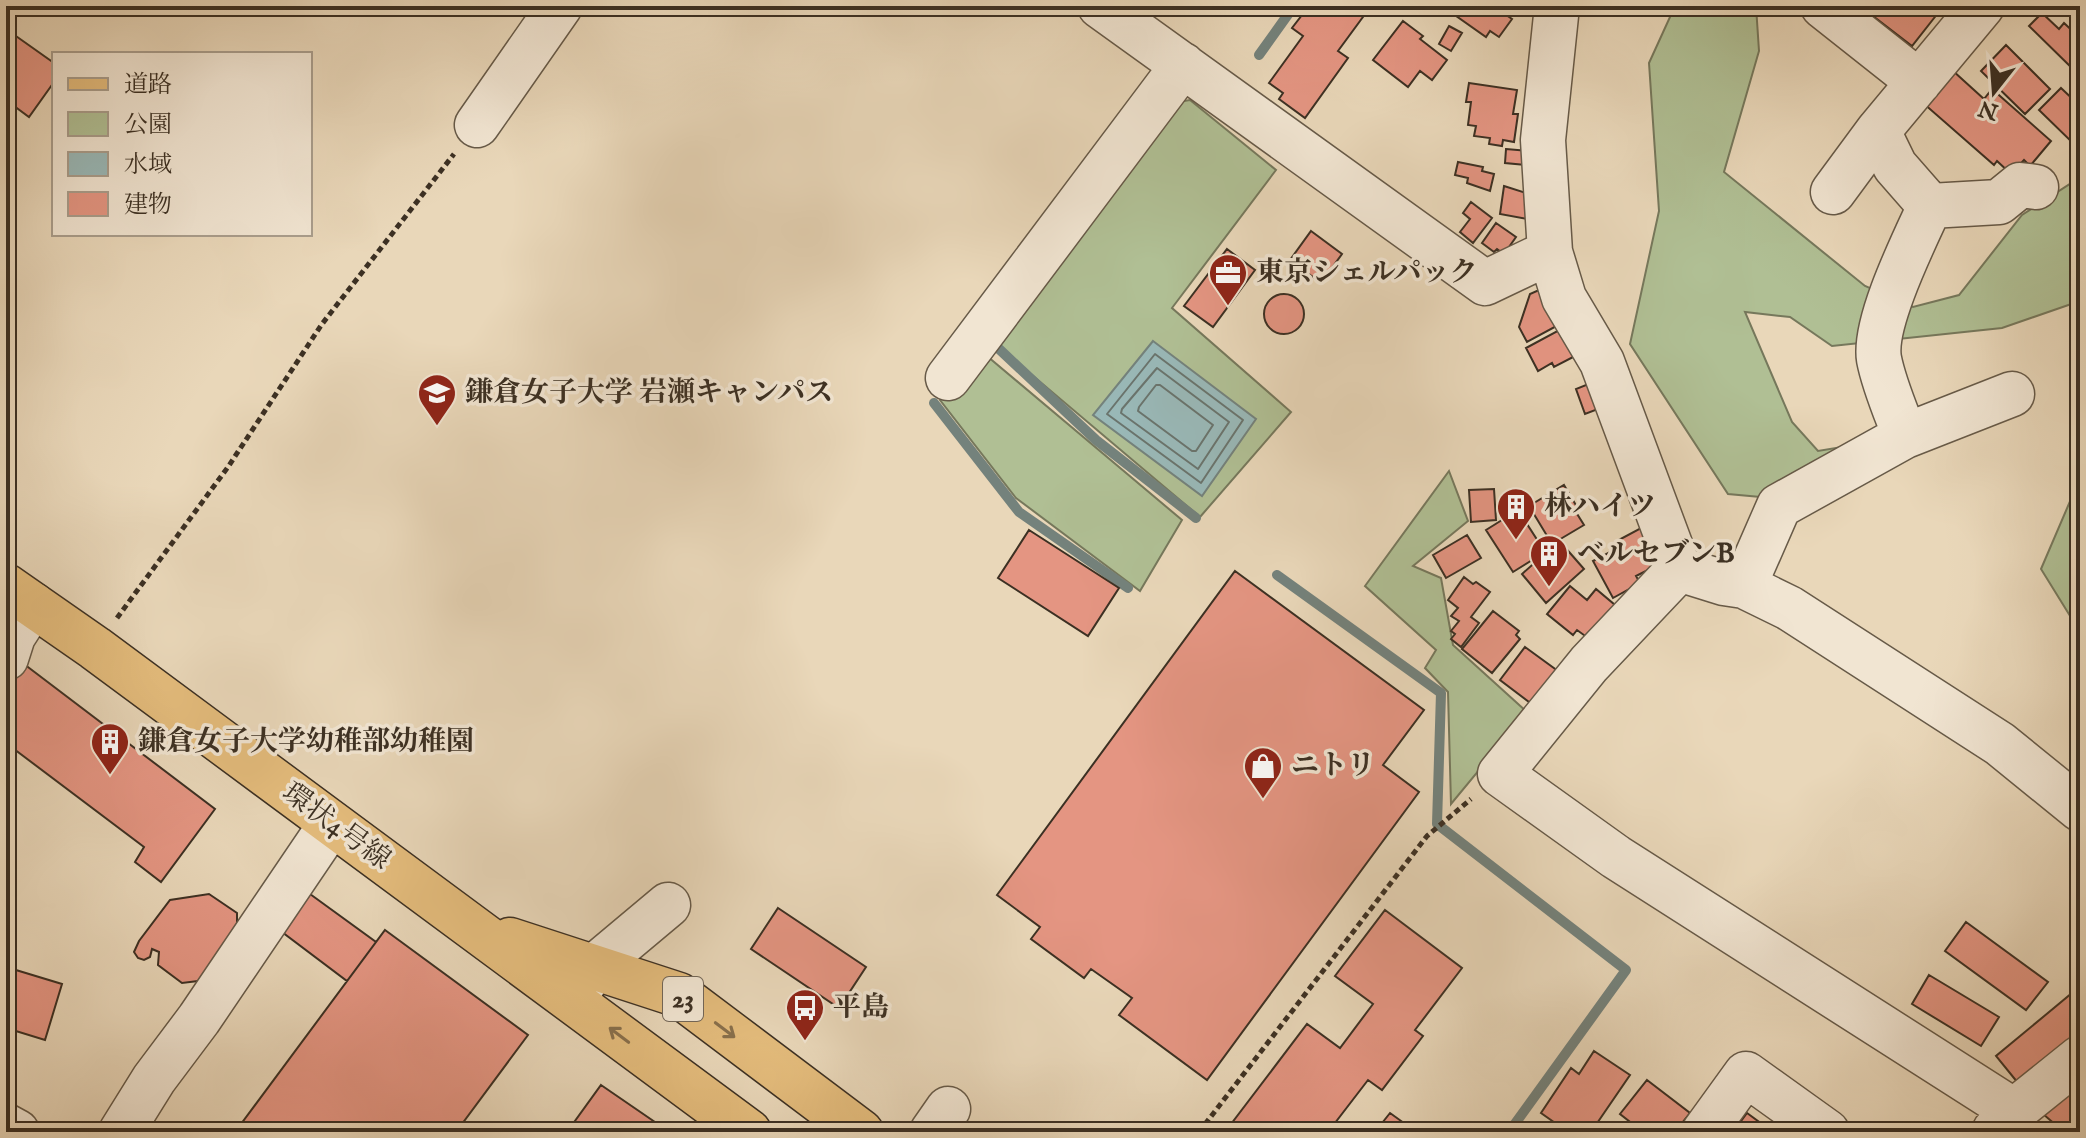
<svg xmlns="http://www.w3.org/2000/svg" width="2086" height="1138" font-family="'IM FELL English','Noto Serif JP',serif">
<rect width="100%" height="100%" fill="#e9d7b9"/>
<filter id="stains"><feTurbulence type="fractalNoise" baseFrequency=".0025" numOctaves="4"/><feColorMatrix values="0 0 0 0 .2 0 0 0 0 .09 0 0 0 0 .02 0 0 0 .5 -.17"/></filter>
<radialGradient id="worn" r=".72"><stop offset=".6" stop-color="#630" stop-opacity="0"/><stop offset="1" stop-color="#630" stop-opacity=".3"/></radialGradient>
<path fill="#b0bf94" stroke="#76785c" stroke-width="2" d="M1675,6h81l3,45 -35,121 141,114 48,21 46,-12 63,-80 54,-35 4,7v114l-78,27 -170,18 -42,-29 -45,-5 47,110 26,29 30,-5 -22,57 -98,-9 -98,-150 29,-133 -10,-148z
M1190,100l86,70 -104,138 119,104 -91,105 -207,-175 173,-238z
M981,351l201,169 -42,71 -124,-93 -76,-98z
M1449,471l19,50 -55,45 28,12 12,67 74,67 -76,92 -3,-112 -23,-24 11,-18 -71,-64z
M2080,478v154l-39,-63z"/>
<path fill="#99b8b7" stroke="#74827c" stroke-width="2" d="M1153,341l103,78 -54,77 -109,-81z"/>
<g fill="none" stroke-linecap="round" stroke-linejoin="round">
<path stroke="#6a746d" stroke-width="2" d="M1155,354l88,66 -42,63 -94,-69z
M1157,368l72,54 -31,47 -77,-56 1,-4z
M1160,385l53,40 -17,26h-4l-54,-40 1,-4 17,-22z"/>
<path stroke="#74827c" stroke-width="10" d="M1259,55l35,-49
M998,348l98,92 100,78
M934,403l85,109 109,76
M1277,575l164,118 -4,131 189,146 -117,162"/>
</g>
<path fill="#e49582" stroke="#3c3023" stroke-width="2" d="M1309,6h62l-33,45 10,7 -43,60 -26,-19 4,-6 -14,-10 34,-47 -11,-8z
M1442,6h64l-4,6 10,7 -13,18 -9,-6 -4,6z
M1860,6h69l9,7 -26,33z
M2042,13l17,16 5,-6 16,15 -4,6 4,4v20l-4,4 -47,-46z
M1403,21l20,15 -3,3 27,21 -15,20 -12,-9 -12,16 -35,-27z
M1449,26l13,7 -11,18 -12,-7z
M6,29l48,34v19l-25,35 -23,-17z
M2006,45l44,44 -25,25 -44,-43z
M1952,70l32,29 8,-10 59,52 -21,25 -6,-6 -13,14 -14,-13 -3,4 -71,-62z
M1469,83l48,7 -4,24h5l-4,28 -11,-2 -1,6 -13,-2 1,-6 -16,-2 2,-10 -8,-1 3,-23h-5z
M2061,88l19,18v44l-41,-40z
M1506,149l22,2 -1,14 -22,-2z
M1458,162l25,5 -1,4 12,3 -4,17 -23,-8 1,-5 -13,-3z
M1504,186l28,9 -4,24 -28,-5z
M1471,202l21,16 -19,25 -13,-11 10,-13 -7,-6z
M1496,223l20,14 -12,17 -7,-5 -3,3 -12,-9z
M1311,231l31,23 -21,29 -31,-23z
M1227,249l28,21 -42,57 -29,-21z
M1539,290l7,14 18,18 -37,20 -8,-15 11,-33z
M1264 314a20 20 0 1 1 40 0a20 20 0 1 1-40 0Z
M1563,328l14,27 -23,12 -2,-4 -14,8 -12,-23z
M1596,381l10,25 -21,8 -9,-25z
M1564,485l13,22 -3,2 10,16 -32,19 -23,-38z
M1494,489l2,31 -25,2 -2,-32z
M1518,510l27,42 -32,20 -27,-42z
M1641,528l19,36 -24,12 4,7 -27,15 -20,-37 25,-13 -3,-6z
M1029,530l90,58 -31,48 -90,-58z
M1467,535l14,23 -35,20 -13,-23z
M1563,545l21,24 -38,34 -24,-29 18,-16 3,4z
M1235,571l189,139 -41,55 36,27 -212,288 -88,-65 13,-17 -41,-29 -7,9 -53,-39 9,-12 -43,-32z
M1464,577l9,7 3,-2 14,10 -19,25 8,6 -18,24 -10,-8 4,-5 -4,-3 8,-10 -8,-5 7,-8 -10,-8z
M1570,586l17,14 9,-11 19,16 -27,33 -11,-8 -4,5 -26,-21z
M1493,611l26,20 -3,4 4,4 -28,34 -30,-24z
M1525,647l37,27 -25,34 -37,-28z
M20,661l195,148 -54,73 -26,-20 9,-15 -138,-104v-41z
M209,894l28,19v22l-31,45 -24,3 -24,-18 1,-13 -7,-3 -2,8 -6,3 -6,-2 -4,-6 5,-11 31,-41z
M310,894l66,48 -29,39 -65,-49z
M778,908l88,59 -27,41 -88,-59z
M1385,910l77,58 -47,62 8,6 -41,54 -14,-10 -40,52h-103l82,-108 33,24 33,-44 -38,-28z
M1966,922l82,60 -22,28 -81,-59z
M385,930l143,105 -72,97h-213l-5,-4z
M6,967l56,17 -17,56 -39,-12z
M1929,975l70,42 -18,29 -69,-42z
M2072,993l8,10v29l-62,51 -22,-27z
M1594,1051l36,24 -39,57h-23l-27,-19 30,-45 8,6z
M1647,1080l43,33 -12,15 3,4h-38l-23,-18z
M601,1085l67,46 -101,1z
M2069,1085l11,9v38h-16l-21,-18z
M1390,1113l25,18 -1,1h-39z
M1747,1113l26,19 7,-9 13,9h-60z"/>
<g fill="none" stroke-linecap="round" stroke-linejoin="round">
<defs>
<path id="minor" d="M1100,6l385,277 65,-31
M1557,6l-14,134 7,112 14,46 38,64 77,207 -90,95 -89,110 116,83 398,254
M1823,6l96,76
M477,125l83,-119
M1833,192l45,-61
M1930,206l69,-4 21,-17 16,2
M948,378l235,-313
M1905,436l107,-42
M1679,569l45,14 20,3 45,22 211,136 80,65
M1744,586l35,-80 126,-70c-9,-24 -21,-51 -26,-77 -6,-36 35,-118 51,-153l-35,-40 -17,-35 104,-125
M6,658l7,-22 20,-31
M576,995l18,-28 74,-62
M6,1126l11,6
M1995,1130l19,-19 66,-53
M121,1132l33,-53 45,-60 132,-195
M932,1132l16,-23
M1704,1132l42,-58 81,58"/>
<path id="major" d="M6,586l89,62 654,484
M510,940l169,55 182,137"/>
</defs>
<use href="#minor" stroke="#675a48" stroke-width="47"/>
<use href="#major" stroke="#3c3023" stroke-width="47"/>
<path stroke="#3c3023" stroke-width="5" stroke-dasharray="6 4" stroke-linecap="butt" d="M117,618l111,-151 94,-143 132,-170
M1199,1132l228,-296 44,-37"/>
<use href="#minor" stroke="#f1e5d2" stroke-width="44"/>
<use href="#major" stroke="#e4bc7c" stroke-width="44"/>
</g>
<defs><path id="oneway-shaft" d="M-6 0H5M1.5-3L5.5 0L1.5 3" fill="none" stroke-width="1.6" stroke-linecap="round" stroke-linejoin="round" transform="scale(2)"/></defs>
<g stroke="#886f4b">
<use href="#oneway-shaft" transform="translate(725 1030) rotate(37)"/>
<use href="#oneway-shaft" transform="translate(619 1035) rotate(-143)"/>
</g>
<defs>
<symbol id="office-pin" viewBox="-11 -11 22 30"><path d="M0 17L-7.5 6A9.5 9.5 0 1 1 7.5 6Z" fill="#8f2418" stroke="#f1e5d2"/><path d="M-6-3h4V-5.5h4V-3h4V5H-6ZM-1-4.5V-3h2v-1.5ZM-6 0V1H6V0Z" fill="#fff"/></symbol>
<symbol id="university-pin" viewBox="-11 -11 22 30"><path d="M0 17L-7.5 6A9.5 9.5 0 1 1 7.5 6Z" fill="#8f2418" stroke="#f1e5d2"/><path d="M0-5L7-2L0 1L-7-2ZM-4 1L0 2.5L4 1V4Q0 6-4 4Z" fill="#fff"/></symbol>
<symbol id="building-pin" viewBox="-11 -11 22 30"><path d="M0 17L-7.5 6A9.5 9.5 0 1 1 7.5 6Z" fill="#8f2418" stroke="#f1e5d2"/><path d="M-4-6H4V6H1V3H-1V6H-4ZM-2.5-4.3h1.7v1.8h-1.7ZM.8-4.3h1.7v1.8H.8ZM-2.5-1h1.7V.8h-1.7ZM.8-1h1.7V.8H.8Z" fill="#fff"/></symbol>
<symbol id="shop-pin" viewBox="-11 -11 22 30"><path d="M0 17L-7.5 6A9.5 9.5 0 1 1 7.5 6Z" fill="#8f2418" stroke="#f1e5d2"/><path d="M-5-2.5h2.3a2.7 3.5 0 0 1 5.4 0H5L5.5 6h-11ZM-1.5-2.5h3a1.5 2.3 0 0 0-3 0Z" fill="#fff"/></symbol>
<symbol id="bus-pin" viewBox="-11 -11 22 30"><path d="M0 17L-7.5 6A9.5 9.5 0 1 1 7.5 6Z" fill="#8f2418" stroke="#f1e5d2"/><path d="M-5-6H5V4H4V6H2V4H-2V6H-4V4H-5ZM-3.5-4V0h7V-4ZM-3.5 1.2v1.5H-2V1.2ZM2 1.2v1.5H3.5V1.2Z" fill="#fff"/></symbol>
</defs>
<g fill-rule="evenodd">
<use href="#office-pin" x="1206" y="251" width="44" height="60"/>
<use href="#university-pin" x="415" y="371" width="44" height="60"/>
<use href="#building-pin" x="1494" y="485" width="44" height="60"/>
<use href="#building-pin" x="1527" y="532" width="44" height="60"/>
<use href="#building-pin" x="88" y="720" width="44" height="60"/>
<use href="#shop-pin" x="1241" y="744" width="44" height="60"/>
<use href="#bus-pin" x="783" y="986" width="44" height="60"/>
</g>
<g text-anchor="middle" dominant-baseline="central" stroke-width="7" stroke-linejoin="round" paint-order="stroke">
<rect fill="#f1e5d2" stroke="#726658" stroke-width="2" x="663" y="977" width="40" height="44" rx="6"/>
<g font-size="26" font-weight="bold" fill="#3c3023">
<text x="683" y="999">23</text>
</g>
<g font-size="28" font-weight="bold" fill="#3c3023" stroke="#f1e5d2" text-anchor="start">
<text x="1256" y="273">東京シェルパック</text>
<text x="465" y="393">鎌倉女子大学 岩瀬キャンパス</text>
<text x="1544" y="507">林ハイツ</text>
<text x="1577" y="554">ベルセブンB</text>
<text x="138" y="742">鎌倉女子大学幼稚部幼稚園</text>
<text x="1291" y="766">ニトリ</text>
<text x="833" y="1008">平島</text>
</g>
<g font-size="28" fill="#3c3023" stroke="#f1e5d2">
<text transform="translate(336 827) rotate(36)">環状4号線</text>
</g>
</g>
<rect width="2086" height="1138" fill="none" stroke="#e9d7b9" stroke-width="32"/>
<rect x="8" y="8" width="2070" height="1122" fill="none" stroke="#3c3023" stroke-width="4"/>
<rect x="16" y="16" width="2054" height="1106" fill="none" stroke="#3c3023" stroke-width="2"/>
<rect x="52" y="52" width="260" height="184" fill="#f1e5d2" stroke="#a99d8c" stroke-width="2"/>
<rect x="68" y="78" width="40" height="12" fill="#e4bc7c" stroke="#a99d8c" stroke-width="2"/>
<text x="124" y="92" font-size="24" fill="#3c3023">道路</text>
<rect x="68" y="112" width="40" height="24" fill="#b0bf94" stroke="#a99d8c" stroke-width="2"/>
<text x="124" y="132" font-size="24" fill="#3c3023">公園</text>
<rect x="68" y="152" width="40" height="24" fill="#99b8b7" stroke="#a99d8c" stroke-width="2"/>
<text x="124" y="172" font-size="24" fill="#3c3023">水域</text>
<rect x="68" y="192" width="40" height="24" fill="#e49582" stroke="#a99d8c" stroke-width="2"/>
<text x="124" y="212" font-size="24" fill="#3c3023">建物</text>
<g transform="translate(1994 92) rotate(197)" stroke="#f1e5d2" stroke-width="6" paint-order="stroke">
<path d="M0-6L14 30L0 20L-14 30Z" fill="#3c3023"/>
<text y="-12" font-size="22" font-weight="bold" text-anchor="middle" fill="#3c3023">N</text>
</g>
<rect width="100%" height="100%" filter="url(#stains)"/>
<rect width="100%" height="100%" fill="url(#worn)"/>
</svg>
